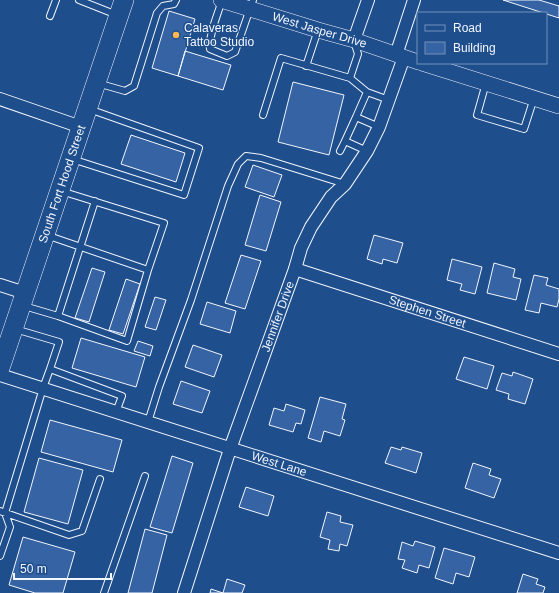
<svg xmlns="http://www.w3.org/2000/svg" width="559" height="593" font-family="Arial,sans-serif">
<rect width="100%" height="100%" fill="#1f4e8c"/>
<path fill="#3563a3" stroke="#f2f6ff" d="M503,0h36l20,6v12z
M169,11l26,8 -17,57 -26,-8z
M185,51l46,14 -8,25 -45,-14z
M293,82l51,13 -15,60 -51,-13z
M131,135l54,18 -9,29 -55,-18z
M253,165l29,10 -8,22 -29,-10z
M260,195l21,7 -15,49 -21,-6z
M374,235l29,8 -6,20 -14,-4 -1,5 -15,-5z
M241,255l20,6 -16,48 -20,-6z
M452,259l30,8 -7,27 -15,-4 2,-6 -15,-4z
M494,263l21,6 -2,8 8,2 -5,21 -29,-7z
M92,268l13,4 -16,50 -14,-4z
M534,275l14,3 -2,7 13,4v10l-2,8 -16,-4 -2,10 -14,-3z
M126,279l14,5 -17,50 -14,-4z
M155,297l11,3 -10,30 -11,-3z
M207,302l29,9 -6,22 -30,-9z
M81,338l64,19 -9,30 -64,-19z
M138,341l15,5 -3,10 -16,-5z
M193,345l29,10 -8,22 -29,-10z
M464,357l30,9 -7,23 -31,-10z
M513,372l20,7 -8,25 -17,-5 1,-5 -13,-4 6,-17 10,3z
M181,381l29,10 -8,22 -29,-9z
M320,397l26,7 -4,15 3,1 -5,16 -16,-5 -3,11 -13,-4z
M286,404l19,6 -4,14 -5,-1 -3,9 -24,-7 5,-17 10,3z
M50,420l72,20 -9,32 -72,-20z
M391,447l10,3 1,-3 20,6 -6,20 -31,-10z
M172,456l21,7 -21,70 -22,-6z
M39,458l44,12 -15,54 -44,-12z
M473,463l18,6 -2,6 12,4 -7,19 -29,-10z
M246,487l28,9 -6,20 -29,-9z
M327,512l14,4 -1,6 13,3 -6,21 -7,-2 -1,7 -11,-2 2,-9 -10,-3z
M145,529l22,6 -15,58h-24z
M23,537l52,15 -12,41h-28l-26,-8z
M415,541l20,6 -6,21 -10,-3 -2,8 -15,-5 3,-8 -7,-1 4,-17 11,4z
M444,548l31,9 -6,20 -13,-4 -3,11 -18,-6z
M523,574l15,5 -2,5 9,3 -2,6h-26z
M227,579l18,6 -3,8h-32l1,-4 12,4z"/>
<g fill="none" stroke-linecap="round" stroke-linejoin="round">
<defs>
<path id="service" d="M79,0l38,15
M222,0c-4,14 -14,36 -12,49l17,7 8,-4 18,-52
M50,16l6,-16
M306,66l12,-36
M350,78l17,14 22,8
M97,83l28,8 9,-5 23,-73 6,-7 11,-2 2,-4
M486,83l-9,32 47,14 10,-31
M367,92l-11,25 23,10
M263,115l18,-57 69,20 8,-24 -4,-13
M356,117l-11,24 22,10
M340,151l5,-10
M72,159l112,36 15,-47 -110,-39
M46,235l102,35 16,-47 -103,-32
M24,306l34,10 37,-115
M58,316l69,25 21,-71
M15,329l44,13 -9,27
M148,422l11,-35 32,-87 37,-114 10,-22 8,-8 15,2 84,26
M0,511l69,24 13,-4 18,-52
M0,556l10,-29 -5,-14 38,-125 7,-19 72,27 -6,16
M104,593l41,-117"/>
<g id="minor">
<path d="M354,40l14,-40"/>
<path d="M396,55l18,-55"/>
<path d="M0,99l81,28"/>
<path id="s1" d="M295,269l264,85"/>
<path d="M0,285l25,8"/>
<path id="s2" d="M0,375l559,178"/>
<path id="s3" d="M184,593l46,-144 65,-180 6,-21 10,-21 20,-30 14,-13 22,-33 12,-24 25,-70"/>
</g>
<g id="tertiary">
<path id="s4" d="M221,0l97,30 36,10 64,22"/>
<path d="M422,63l137,43"/>
</g>
<g id="trunk">
<path id="s5" d="M0,368l124,-368"/>
</g>
</defs>
<use href="#service" stroke="#f2f6ff" stroke-width="8"/>
<use href="#minor" stroke="#f2f6ff" stroke-width="14"/>
<use href="#tertiary" stroke="#f2f6ff" stroke-width="16"/>
<use href="#trunk" stroke="#f2f6ff" stroke-width="20"/>
<use href="#service" stroke="#1f4e8c" stroke-width="6"/>
<use href="#minor" stroke="#1f4e8c" stroke-width="12"/>
<use href="#tertiary" stroke="#1f4e8c" stroke-width="15"/>
<use href="#trunk" stroke="#1f4e8c" stroke-width="19"/>
</g>
<circle fill="#ffb74d" stroke="#1f4e8c" stroke-width="1.5" cx="176" cy="35" r="4"/>
<g text-anchor="middle" dominant-baseline="central" stroke-width="3" stroke-linejoin="round" paint-order="stroke">
<g font-size="12" fill="#f2f6ff" stroke="#1f4e8c" text-anchor="start">
<text x="184" y="28">Calaveras<tspan x="184" dy="14">Tattoo Studio</tspan></text>
</g>
<g font-size="12" fill="#f2f6ff" stroke="#1f4e8c">
<text stroke="none"><textPath href="#s4" startOffset="103">West Jasper Drive</textPath></text>
<text stroke="none"><textPath href="#s5" startOffset="194">South Fort Hood Street</textPath></text>
<text stroke="none"><textPath href="#s1" startOffset="139">Stephen Street</textPath></text>
<text stroke="none"><textPath href="#s3" startOffset="292">Jennifer Drive</textPath></text>
<text stroke="none"><textPath href="#s2" startOffset="293">West Lane</textPath></text>
</g>
</g>
<rect x="417" y="12" width="130" height="52" fill="#1f4e8c" stroke="#7391ba"/>
<rect x="425" y="25" width="20" height="6" fill="#1f4e8c" stroke="#7391ba"/>
<text x="453" y="32" font-size="12" fill="#f2f6ff">Road</text>
<rect x="425" y="42" width="20" height="12" fill="#3563a3" stroke="#7391ba"/>
<text x="453" y="52" font-size="12" fill="#f2f6ff">Building</text>
<path d="M14 573v6h97v-6" fill="none" stroke="#f2f6ff" stroke-width="2"/>
<text x="20" y="573" font-size="12" fill="#f2f6ff" stroke="#1f4e8c" stroke-width="3" paint-order="stroke">50 m</text>
</svg>
